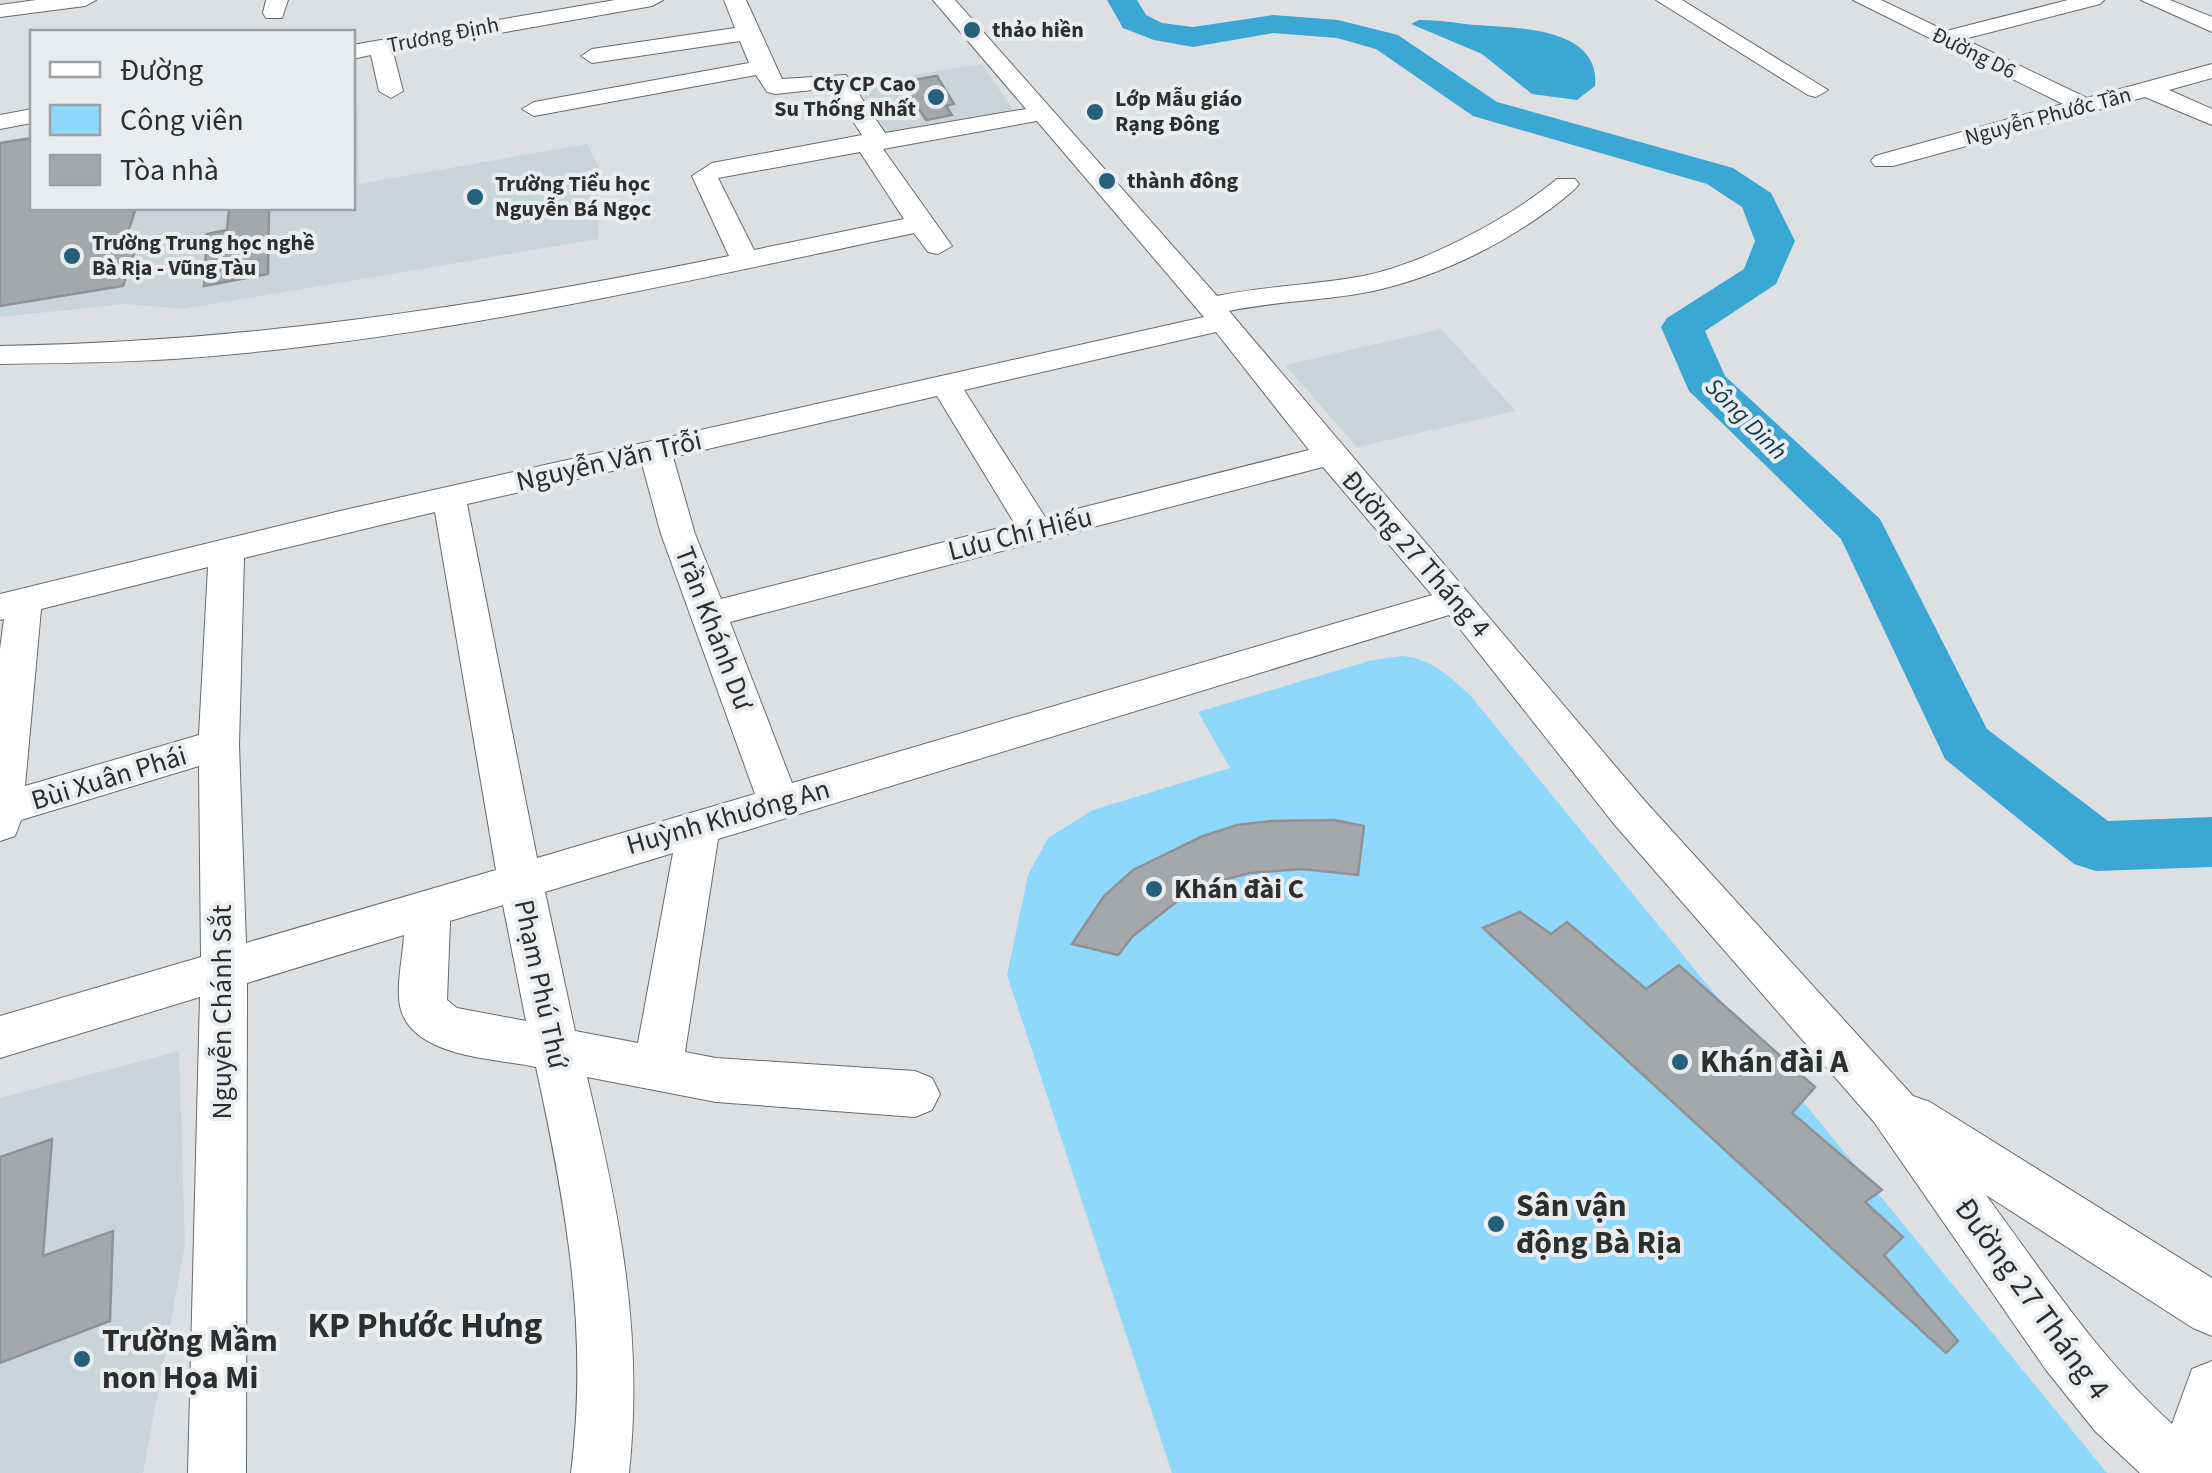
<svg xmlns="http://www.w3.org/2000/svg" width="2212" height="1473" font-family="'Source Sans 3',sans-serif">
<rect width="100%" height="100%" fill="#dde0e2"/>
<path fill="#cad5da" d="M982,64l34,50 -132,21 -28,-51z
M357,104l2,80 228,-40 21,41 -10,2v52l-414,70 -59,-5 -125,13v-112l32,-4v7h320v-103z
M1441,329l75,82 -159,36 -72,-82z
M179,1051l6,194 -42,228h-143v-375z"/>
<path fill="#8ed8fc" d="M1401,656c30,2 48,20 69,39l637,778h-935l-165,-498 21,-100 20,-37 45,-28 137,-42 -32,-56 171,-51z"/>
<path fill="#3ba7d5" d="M1419,20c20,0 37,3 56,5 38,3 126,1 120,61l-18,14 -45,-6 -50,-40 -71,-30z"/>
<g fill="none" stroke-linecap="round" stroke-linejoin="round">
<path fill="#3ba7d5" fill-rule="evenodd" d="M1107,0h30l9,15 16,8 31,4 80,-12 65,5 60,15 99,67 236,66 38,25 24,48 -19,43 -71,47 20,45 155,143 107,210 121,92 104,-4v50l-116,4 -22,-7 -129,-105 -104,-220 -152,-148 -28,-64 6,-9 77,-49 11,-28 -13,-34 -35,-23 -234,-68 -97,-67 -39,-11 -64,-5 -80,14 -39,-7 -31,-12z"/>
</g>
<path fill="#a5a8aa" stroke="#8f9294" stroke-width="2.5" d="M937,76l17,28 -8,2 6,9 -26,5 -24,-38z
M32,138v70h104l-13,39 14,-2 -14,41 -123,20v-163z
M229,208h40l-1,66 -64,12 3,-52 20,-4z
M1334,820l30,6 -6,49 -56,-6 -52,4 -39,10 -27,13 -51,40 -15,19 -46,-11 32,-48 29,-26 70,-34 34,-11 36,-4z
M1520,912l31,22 16,-12 79,67 33,-24 136,122 -23,26 90,77 -17,12 38,35 -19,18 74,86 -12,12 -463,-425z
M52,1139l-9,117 70,-25 -3,90 -110,42v-206z"/>
<g fill="none" stroke-linecap="round" stroke-linejoin="round">
<defs>
<path id="minor" d="M36,0h60l-11,6 -85,11v-12z
M266,0h22l-6,18h-16l-3,-5z
M615,0h48l-11,6 -259,46 10,39 -12,7 -12,-7 -8,-36 -19,4v-14z
M724,0h22l36,79 64,-4 39,58 141,-24 -93,-109h22l262,296c48,-10 98,-11 146,-20 61,-12 147,-58 194,-97h18l4,5 -4,5c-56,49 -134,88 -207,103 -46,9 -93,9 -139,19l415,489 269,296 17,6 282,176v58l-19,-8 -207,-133c58,79 113,163 186,229l20,-55 20,-8v112h-72l-45,-42 -49,-61 -172,-248 -260,-298 -165,-209 -731,224 -33,213 31,6 199,13 17,7 8,16 -8,16 -17,7 -199,-15 -129,-25c32,134 57,257 42,396h-58c18,-142 -5,-268 -35,-406 -41,-9 -125,-9 -136,-61 -4,-21 3,-50 4,-71l-157,48 -1,490h-58l12,-476 -200,61v-42l201,-59 -2,-191 -178,54 -6,16 -15,5v-192l4,-30 -4,1v-26l340,-83 864,-194 -167,-196 -154,28 69,97 -14,8 -10,-2 -14,-19c-225,48 -450,99 -679,121 -78,8 -157,9 -235,10v-18c250,-4 484,-40 729,-90l-37,-80 20,-13 150,-28 -31,-47 -56,6 -8,-2 -11,-17 -222,41 -12,-7 12,-7 215,-39 -9,-22 -148,22 -11,-7 11,-7 143,-21zM860,152l44,67 -150,31 -36,-72zM1216,332l93,118 -264,67 -81,-127zM937,396l78,128 -294,75 -26,-65 -22,-77zM642,464l19,70 94,260 -218,64 -70,-354zM1323,467l109,128 -640,188 -62,-161zM435,512l61,358 -250,73 -7,-198 5,-187zM208,567l-9,168 -174,51 16,-177zM673,853l-35,190 -63,-12 -30,-139zM503,905l23,116 -69,-13 -10,-8 3,-79z
M1656,0h26l146,90 -12,7 -8,-2z
M1853,0h28l65,31 122,-31h36l-4,4 -136,35 123,59 125,-34v14l-43,12 43,19v16l-67,-28 -252,69h-18l-4,-5 4,-5 188,-52z
M2141,0h29l42,17v15z
M32,109v14l-32,6v-14z"/>
</defs>
<use href="#minor" stroke="#686b6c" stroke-width="2"/>
<use href="#minor" fill="#fff" fill-rule="evenodd"/>
</g>
<g fill="#27607a" stroke="#eaedef" stroke-width="4">
<circle cx="972" cy="30" r="10"/>
<circle cx="936" cy="97" r="10"/>
<circle cx="1095" cy="112" r="10"/>
<circle cx="1107" cy="181" r="10"/>
<circle cx="475" cy="197" r="10"/>
<circle cx="72" cy="256" r="10"/>
<circle cx="1154" cy="889" r="10"/>
<circle cx="1680" cy="1062" r="10"/>
<circle cx="1496" cy="1224" r="10"/>
<circle cx="82" cy="1359" r="10"/>
</g>
<g text-anchor="middle" dominant-baseline="central" stroke-width="8" stroke-linejoin="round" paint-order="stroke">
<g font-size="22" font-weight="bold" fill="#2d2f2f" stroke="#eaedef" text-anchor="start">
<text x="992" y="30">thảo hiền</text>
<text x="916" y="84" text-anchor="end">Cty CP Cao<tspan x="916" dy="25">Su Thống Nhất</tspan></text>
<text x="1115" y="99">Lớp Mẫu giáo<tspan x="1115" dy="25">Rạng Đông</tspan></text>
<text x="1127" y="181">thành đông</text>
<text x="495" y="184">Trường Tiểu học<tspan x="495" dy="25">Nguyễn Bá Ngọc</tspan></text>
<text x="92" y="243">Trường Trung học nghề<tspan x="92" dy="25">Bà Rịa - Vũng Tàu</tspan></text>
</g>
<g font-size="22" fill="#2d2f2f" stroke="#eaedef">
<text transform="translate(443 35) rotate(-11)">Trương Định</text>
<text transform="translate(1974 53) rotate(26)">Đường D6</text>
<text transform="translate(2048 116) rotate(-15)">Nguyễn Phước Tần</text>
</g>
<g font-size="25" font-style="italic" fill="#0d3c4f" stroke="#eaedef">
<text transform="translate(1746 419) rotate(45)">Sông Dinh</text>
</g>
<g font-size="28" fill="#2d2f2f" stroke="#eaedef">
<text transform="translate(609 461) rotate(-13)">Nguyễn Văn Trỗi</text>
<text transform="translate(1020 534) rotate(-14)">Lưu Chí Hiếu</text>
<text transform="translate(1416 554) rotate(49)">Đường 27 Tháng 4</text>
<text transform="translate(714 628) rotate(69)">Trần Khánh Dư</text>
<text transform="translate(109 778) rotate(-17)">Bùi Xuân Phái</text>
<text transform="translate(728 817) rotate(-16)">Huỳnh Khương An</text>
<text transform="translate(541 984) rotate(78)">Phạm Phú Thứ</text>
<text transform="translate(222 1012) rotate(-90)">Nguyễn Chánh Sắt</text>
</g>
<g font-size="28" font-weight="bold" fill="#2d2f2f" stroke="#eaedef" text-anchor="start">
<text x="1174" y="889">Khán đài C</text>
</g>
<g font-size="32" font-weight="bold" fill="#2d2f2f" stroke="#eaedef" text-anchor="start">
<text x="1700" y="1062">Khán đài A</text>
<text x="1516" y="1206">Sân vận<tspan x="1516" dy="37">động Bà Rịa</tspan></text>
<text x="102" y="1341">Trường Mầm<tspan x="102" dy="37">non Họa Mi</tspan></text>
</g>
<g font-size="32" fill="#2d2f2f" stroke="#eaedef">
<text transform="translate(2032 1299) rotate(54)">Đường 27 Tháng 4</text>
</g>
<g font-size="35" font-weight="bold" fill="#2d2f2f" stroke="#eaedef">
<text x="425" y="1326">KP Phước Hưng</text>
</g>
</g>
<rect x="30" y="30" width="325" height="180" fill="#eaedef" stroke="#9ea1a2" stroke-width="2.5"/>
<rect x="50" y="62" width="50" height="15" fill="#ffffff" stroke="#9ea1a2" stroke-width="2.5"/>
<text x="120" y="80" font-size="30" fill="#2d2f2f">Đường</text>
<rect x="50" y="105" width="50" height="30" fill="#8ed8fc" stroke="#9ea1a2" stroke-width="2.5"/>
<text x="120" y="130" font-size="30" fill="#2d2f2f">Công viên</text>
<rect x="50" y="155" width="50" height="30" fill="#a5a8aa" stroke="#9ea1a2" stroke-width="2.5"/>
<text x="120" y="180" font-size="30" fill="#2d2f2f">Tòa nhà</text>
</svg>
